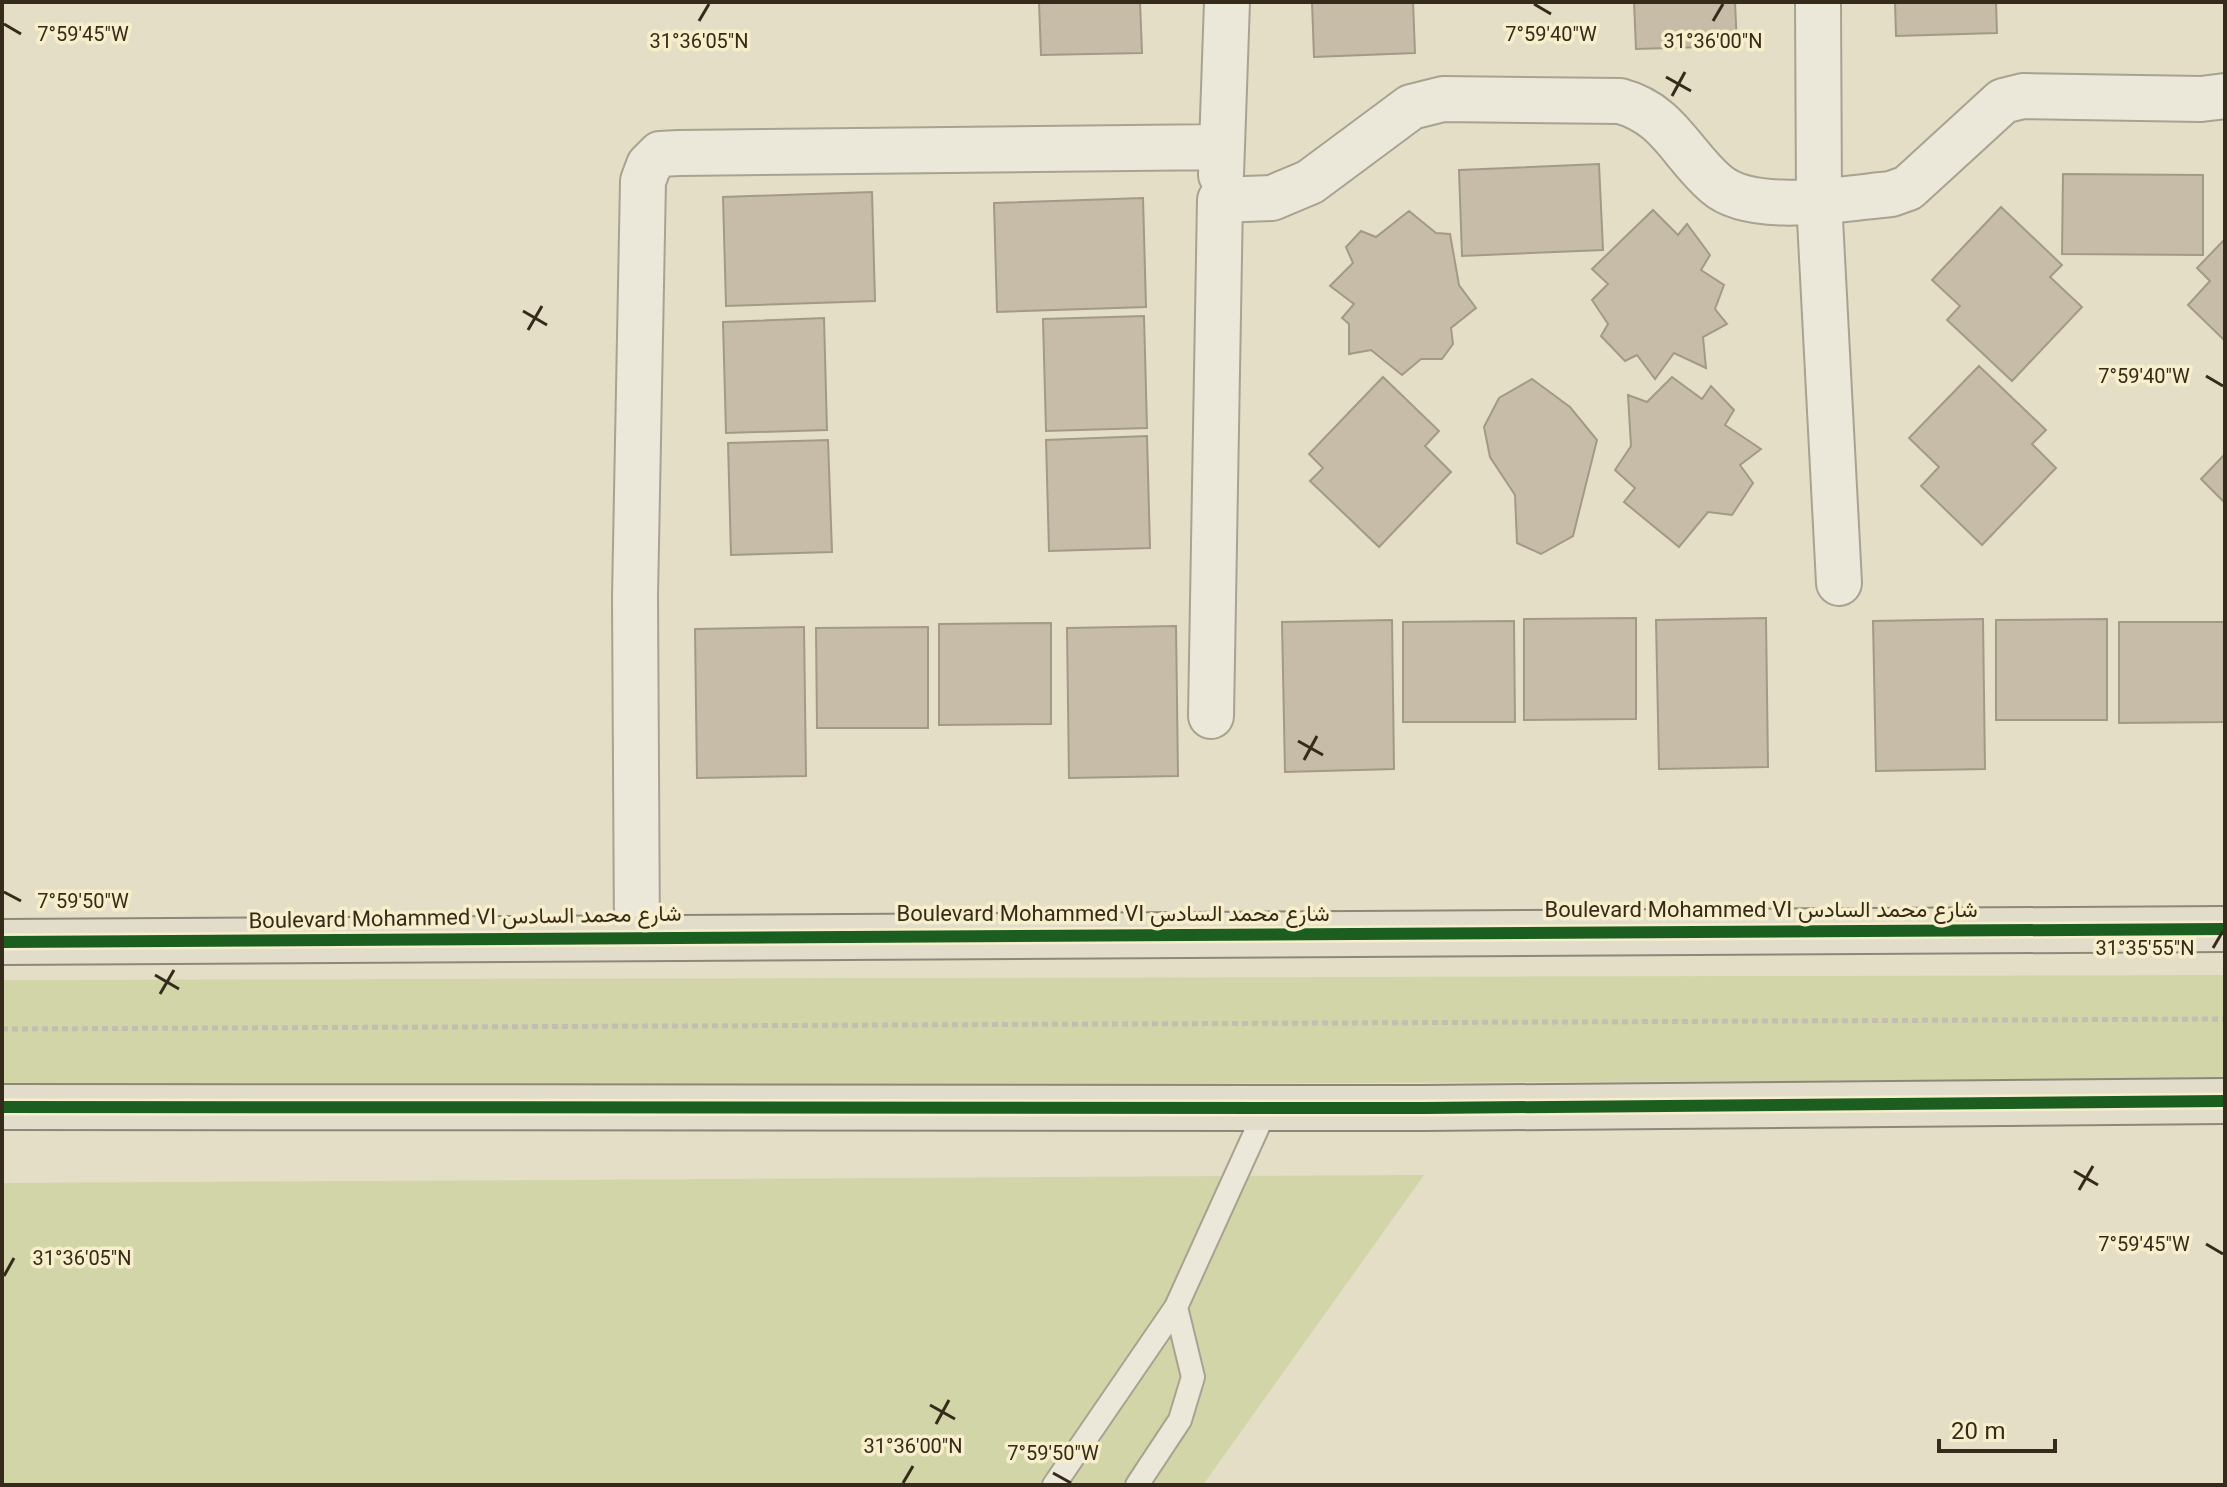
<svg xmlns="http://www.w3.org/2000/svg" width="2227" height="1487" font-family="Georgia,Vazirmatn,serif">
<rect width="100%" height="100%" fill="#e4dec7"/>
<path fill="#d1d5a8" d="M2225,975v104l-2223,10v-109z
M1424,1175l-221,310h-1201v-302z"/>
<path fill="#c7bca8" stroke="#a39987" stroke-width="2" d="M1039,2h101l2,51 -101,2z
M1312,2h101l2,51 -101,4z
M1634,2h101l2,44 -101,3z
M1895,2h101l1,31 -101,3z
M1599,164l4,86 -141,6 -3,-86z
M2063,174l140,1v80l-141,-1z
M872,192l3,109 -149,5 -3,-109z
M1143,198l3,109 -149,5 -3,-109z
M2001,207l61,58 -12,12 32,30 -70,74 -65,-61 13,-14 -28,-26z
M1653,210l25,25 9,-11 23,31 -9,15 23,15 -9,24 12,15 -24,13 3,31 -32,-15 -19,26 -18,-24 -12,6 -24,-25 7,-12 -16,-24 16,-16 -16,-15z
M1409,211l27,22 14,1 9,51 17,23 -25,20 2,16 -11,15h-21l-19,16 -31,-25 -22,4v-30l-7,-6 12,-14 -24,-18 23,-23 -7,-16 15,-16 15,6z
M2225,239v102l-37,-36 22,-24 -13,-13z
M1144,316l3,112 -101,3 -3,-112z
M824,318l3,112 -101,3 -3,-111z
M1979,366l67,64 -14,14 24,24 -74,77 -61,-59 18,-19 -30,-29z
M1383,377l56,54 -14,15 26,26 -72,75 -69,-66 13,-13 -14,-14z
M1672,377l30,22 9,-13 23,24 -9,15 36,24 -21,16 13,18 -21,32 -24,-3 -29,35 -55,-45 11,-14 -20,-18 16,-24 -3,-51 19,7z
M1532,379l38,28 27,33 -24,96 -32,18 -24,-11 -2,-48 -25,-38 -6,-30 15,-29z
M1147,436l3,112 -101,3 -3,-111z
M828,440l4,112 -101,3 -3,-112z
M2225,454v49l-24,-24z
M1636,618v101l-112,1v-101z
M1766,618l2,149 -109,2 -3,-149z
M1983,619l2,150 -109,2 -3,-150z
M2107,619v101h-111v-100z
M1392,620l2,149 -109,3 -3,-150z
M1514,621l1,101h-112v-100z
M2119,622h106v100l-106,1z
M1051,623v101l-112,1v-101z
M1176,626l2,150 -109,2 -2,-150z
M804,627l2,149 -109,2 -2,-149z
M928,627v101h-111l-1,-100z"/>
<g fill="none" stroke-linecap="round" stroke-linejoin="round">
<defs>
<path id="service" d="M1054,1485l122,-178 91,-200
M1137,1485l43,-65 13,-43 -17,-70"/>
<path id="minor" d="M1818,2l1,198 20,383
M1221,175l6,-173
M1211,716l9,-516 52,-2 38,-16 101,-75 32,-8 177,2c49,13 61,53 96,83 36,32 130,14 175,10l17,-6 95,-87 20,-5 178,3 24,-3
M637,937l-2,-340 8,-416 6,-16 11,-11 19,-1 543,-6"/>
<path id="primary" d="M2,942l2223,-13
M2,1107l1422,1 801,-7"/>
</defs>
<use href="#service" stroke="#a8a291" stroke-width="26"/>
<use href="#minor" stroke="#a8a291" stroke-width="48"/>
<use href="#primary" stroke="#8d8778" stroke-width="48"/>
<path stroke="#c3beb0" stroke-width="5" stroke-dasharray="6 4" stroke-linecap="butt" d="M2,1029l2223,-10"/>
<use href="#service" stroke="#ebe7d9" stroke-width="22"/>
<use href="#minor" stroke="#ebe7d9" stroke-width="44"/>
<use href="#primary" stroke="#e2ddca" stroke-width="44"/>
<defs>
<path id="cycleway" d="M2,942l2223,-13
M2,1107l1422,1 801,-7"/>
</defs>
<use href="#cycleway" stroke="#f7eecb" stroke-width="17"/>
<use href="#cycleway" stroke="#1b5e20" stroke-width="12"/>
</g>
<path fill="none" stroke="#362a1a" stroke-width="3" d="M1534,4l17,10M699,21l10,-17M1713,21l10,-17M4,24l17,10M1666,77l25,14M1672,96l13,-24M523,311l24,14M528,330l14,-24M2206,376l17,10M1298,741l25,14M1304,760l13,-24M4,892l17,9M2213,948l10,-17M155,975l24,14M160,994l14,-24M2074,1171l24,14M2079,1190l14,-24M2206,1244l17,10M4,1276l10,-18M930,1405l25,14M936,1424l13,-24M1053,1473l18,10M903,1483l10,-17"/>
<g text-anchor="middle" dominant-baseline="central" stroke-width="7" stroke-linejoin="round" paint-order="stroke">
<g font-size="22" fill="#362a1a" stroke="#f7eecb">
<text x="1761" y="911">Boulevard Mohammed VI شارع محمد السادس</text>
<text x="1113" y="915">Boulevard Mohammed VI شارع محمد السادس</text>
<text transform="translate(465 919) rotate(-1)">Boulevard Mohammed VI شارع محمد السادس</text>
</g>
</g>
<g font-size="20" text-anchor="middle" fill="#362a1a" stroke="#f7eecb" stroke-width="7" stroke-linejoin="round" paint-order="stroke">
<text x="83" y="41">7°59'45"W</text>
<text x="1551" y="41">7°59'40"W</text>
<text x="699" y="48">31°36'05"N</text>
<text x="1713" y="48">31°36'00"N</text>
<text x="2144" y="383">7°59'40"W</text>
<text x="83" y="908">7°59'50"W</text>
<text x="2145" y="955">31°35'55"N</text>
<text x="2144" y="1251">7°59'45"W</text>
<text x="82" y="1265">31°36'05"N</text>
<text x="913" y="1453">31°36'00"N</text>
<text x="1053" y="1460">7°59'50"W</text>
</g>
<rect width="2227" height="1487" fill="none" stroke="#362a1a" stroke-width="8"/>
<path d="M1939 1439v12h116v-12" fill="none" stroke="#362a1a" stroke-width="4"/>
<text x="1951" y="1439" font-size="24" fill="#362a1a" stroke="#f7eecb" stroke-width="6" paint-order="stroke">20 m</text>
</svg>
